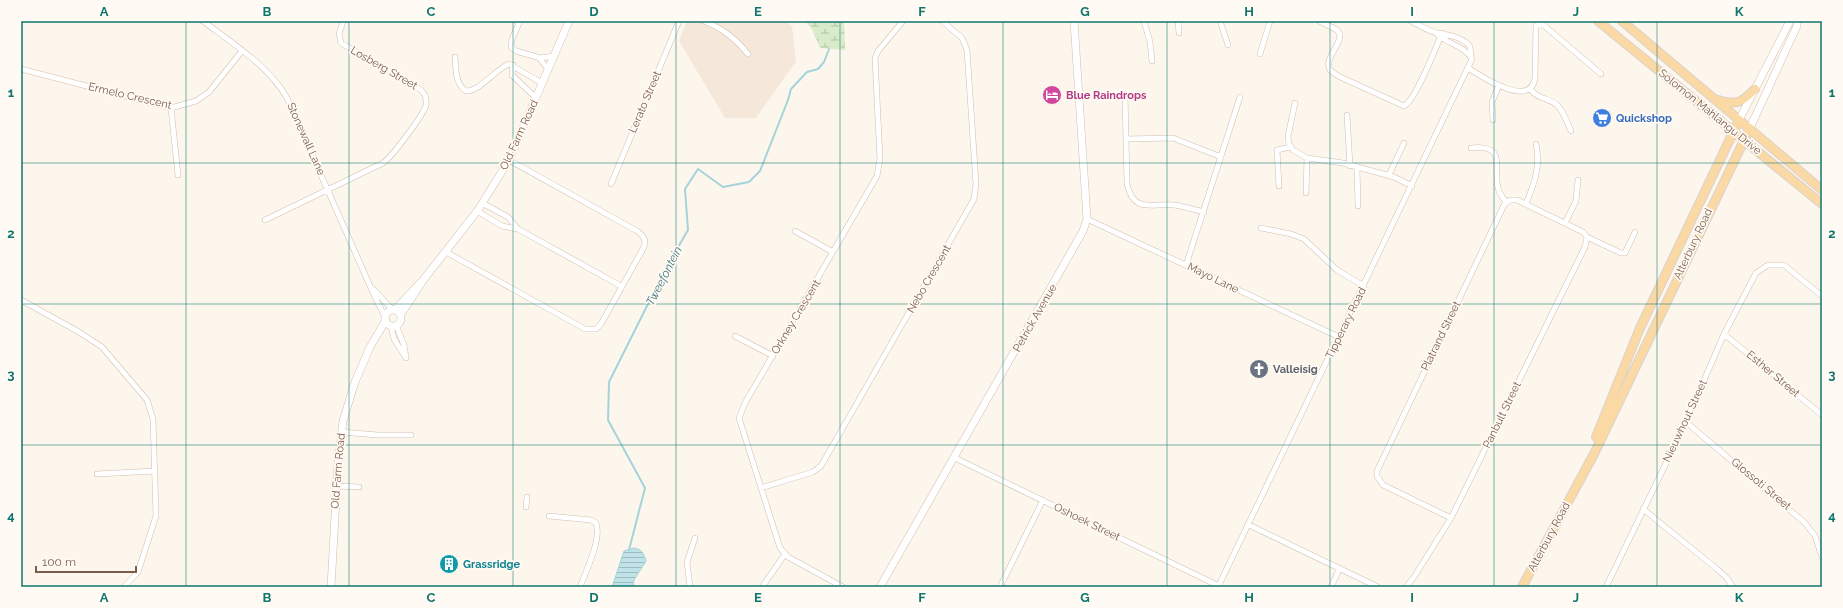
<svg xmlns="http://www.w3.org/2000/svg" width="1843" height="608" font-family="Raleway,sans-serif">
<defs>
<pattern id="wetland-marsh" width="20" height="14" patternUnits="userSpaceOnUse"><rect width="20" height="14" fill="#d8ecc9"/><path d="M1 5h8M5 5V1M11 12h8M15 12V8" fill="none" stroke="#b4c2a5"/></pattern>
<pattern id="water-rules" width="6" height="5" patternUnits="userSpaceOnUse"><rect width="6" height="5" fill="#bfe3e8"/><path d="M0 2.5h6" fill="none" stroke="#a0bbbe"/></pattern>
</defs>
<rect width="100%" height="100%" fill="#fdf6ec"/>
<path fill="#f5e8da" d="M687,21h98l7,5 4,35 -40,57h-31l-46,-77z"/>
<path fill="url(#wetland-marsh)" d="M805,21h39l1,29 -25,-2 -8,-19z"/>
<path fill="url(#water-rules)" stroke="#a5d3da" d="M634,548c8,1 10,6 12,13l-12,19 -1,7h-21l12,-36z"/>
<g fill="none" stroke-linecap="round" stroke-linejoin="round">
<path stroke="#a5d3da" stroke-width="2" d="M629,550l16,-62 -37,-68 1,-38 57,-114 22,-38 -3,-41 13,-20 25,18 26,-5 11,-11 28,-71 3,-11 16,-17 11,-3 6,-7 5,-13"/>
<defs>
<path id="minor" d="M203,21c29,22 66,45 84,77l87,197 11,22
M520,21l-8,18 -1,8 5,4 21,6
M704,21c19,8 31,17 44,33
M1144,21l6,21 2,19
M1178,21l1,12
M1220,21l8,24
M1319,21l18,9 3,4c1,13 -16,23 -10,36l8,6 66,30c12,-6 32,-59 38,-73
M1411,21c8,4 17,10 26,12 11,2 27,4 33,14l1,9
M1260,54l10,-33
M455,57c1,12 0,27 11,34 15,0 28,-21 43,-27l33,19
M539,58l16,-2
M539,58l9,11
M513,65l-1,10 24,23
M1468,68c14,9 63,41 67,10l1,-52 5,-3 60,51
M21,69l150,39 25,-7 13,-9 33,-41
M1530,89c7,10 19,9 27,16 7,6 10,18 14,26
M1125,94l2,90c7,30 24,19 47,21 10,1 20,5 30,7
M1295,103l-7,33 1,8 4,6 14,8 36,5 51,14 18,9
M171,108l7,67
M1347,115l3,51
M1493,120l-1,-18 7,-17
M1126,139l47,-1 48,19
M1471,148c39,-4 20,22 28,43 2,5 5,8 7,11
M1357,168l1,38
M1389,175l15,-32
M611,184l68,-163
M1279,186l-2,-36 13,-3
M1306,193l1,-35
M482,203l26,14 10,12
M1526,204c8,-20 15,-37 10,-60
M477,211l25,15 16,3 103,57
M1087,219l252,118
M265,220l118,-57c9,-6 41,-49 43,-58 1,-6 -1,-11 -5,-15l-80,-47 -2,-9 4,-13
M1565,223l11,-22 2,-21
M1261,228l30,6 13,5 33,31 27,16
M795,231l38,21
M446,252l139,77h11l5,-5 43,-77c3,-7 -1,-12 -7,-16l-128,-71
M1186,265l54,-168
M373,289l20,21
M21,300l58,32 23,15 45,53 6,19 3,97 -18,56 -14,15
M396,325l8,20 2,13
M391,326l3,13 12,19
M1724,334l98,81
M735,336l38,20
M1686,422l119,101 10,13 7,21
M341,432l37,3h33
M955,458l264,128
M97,474l58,-3
M336,486l23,1
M761,488l52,-16 8,-6 153,-267 2,-15 -9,-134 -5,-12 -20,-17
M526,507l1,-10
M1643,509l74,60 9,8 7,10
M549,516l42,4 5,3c6,16 -10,48 -16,64
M1451,518l-68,-33 -6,-9v-5l127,-266 6,-5h7l66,32 4,5 34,16h4l10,-21
M1249,525l129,62
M690,587l-3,-25 8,-24
M762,587l23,-33
M843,587l-55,-30 -8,-9 -41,-130 6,-15 132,-227 3,-17 -5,-101 3,-7 25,-30
M1000,587l43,-87
M1218,587l254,-528c-8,-14 -26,-15 -36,-26
M1331,587l9,-19
M1406,587l8,-10 37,-59 134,-271 2,-10
M1606,587l80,-165 38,-88 32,-61 12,-8h16l38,31"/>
<path id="tertiary" d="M395,310l25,-27
M385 318a8 8 0 1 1 16 0a8 8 0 1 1-16 0Z
M401,314l23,-35 54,-69 31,-50 60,-139
M331,587l7,-124 5,-42 12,-39 15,-35 16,-27
M880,587l203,-356 4,-12 -13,-198"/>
<path id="secondary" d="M1739,120l51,-99
M1750,128l47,-102v-5"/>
<path id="primary" d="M1598,21l224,183
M1622,21l200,169
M1718,100c19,6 24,2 37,-11
M1596,437l44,-109 99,-208
M1522,587l72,-133 156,-326"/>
</defs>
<use href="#minor" stroke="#d1beb0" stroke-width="6"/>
<use href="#tertiary" stroke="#d1beb0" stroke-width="8"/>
<use href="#secondary" stroke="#d6c0b0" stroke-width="8"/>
<use href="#primary" stroke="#dad1cd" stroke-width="10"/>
<use href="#minor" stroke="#fff" stroke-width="5"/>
<use href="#tertiary" stroke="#fff" stroke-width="7"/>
<use href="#secondary" stroke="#fff" stroke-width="7"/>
<use href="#primary" stroke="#fbd9a5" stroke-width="8"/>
</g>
<path fill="none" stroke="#0f766e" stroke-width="1" stroke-opacity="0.55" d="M186,21v566M349,21v566M513,21v566M676,21v566M840,21v566M1003,21v566M1167,21v566M1330,21v566M1494,21v566M1657,21v566M21,163h1801M21,304h1801M21,445h1801"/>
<defs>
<symbol id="hotel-disc" viewBox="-11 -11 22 22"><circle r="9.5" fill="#d1479c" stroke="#fffaf3"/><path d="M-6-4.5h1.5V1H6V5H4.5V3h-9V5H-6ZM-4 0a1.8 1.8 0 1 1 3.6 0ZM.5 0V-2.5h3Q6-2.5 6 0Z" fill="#fff"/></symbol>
<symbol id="supermarket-disc" viewBox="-11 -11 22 22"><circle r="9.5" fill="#3f7fe0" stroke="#fffaf3"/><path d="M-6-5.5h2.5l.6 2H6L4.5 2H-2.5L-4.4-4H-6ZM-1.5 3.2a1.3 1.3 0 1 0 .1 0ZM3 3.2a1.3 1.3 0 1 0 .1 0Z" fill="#fff"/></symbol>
<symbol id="church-disc" viewBox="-11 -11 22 22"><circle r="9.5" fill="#6b7280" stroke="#fffaf3"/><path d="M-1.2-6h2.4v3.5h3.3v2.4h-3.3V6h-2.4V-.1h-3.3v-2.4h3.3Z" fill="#fff"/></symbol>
<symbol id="building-disc" viewBox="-11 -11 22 22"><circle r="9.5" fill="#0f9aa8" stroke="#fffaf3"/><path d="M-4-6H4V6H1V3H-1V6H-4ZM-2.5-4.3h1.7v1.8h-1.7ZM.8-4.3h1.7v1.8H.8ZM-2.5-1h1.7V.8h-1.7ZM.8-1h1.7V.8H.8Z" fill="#fff"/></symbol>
</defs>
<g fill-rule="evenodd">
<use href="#hotel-disc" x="1041" y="84" width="22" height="22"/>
<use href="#supermarket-disc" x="1591" y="107" width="22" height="22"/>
<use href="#church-disc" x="1248" y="358" width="22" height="22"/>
<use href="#building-disc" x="438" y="553" width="22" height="22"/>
</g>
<g text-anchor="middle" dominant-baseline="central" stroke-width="3.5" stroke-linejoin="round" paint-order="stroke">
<g font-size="11" fill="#7a5c4d" stroke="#fffaf3">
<text transform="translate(384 68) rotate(30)">Losberg Street</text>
<text transform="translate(130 96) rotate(13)">Ermelo Crescent</text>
<text transform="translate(645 102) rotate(-67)">Lerato Street</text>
<text transform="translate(1710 112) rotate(39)">Solomon Mahlangu Drive</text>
<text transform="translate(519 135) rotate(-65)">Old Farm Road</text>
<text transform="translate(306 139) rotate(66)">Stonewall Lane</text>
<text transform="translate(1693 244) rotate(-65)">Atterbury Road</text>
<text transform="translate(1213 278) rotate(26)">Mayo Lane</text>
<text transform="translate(929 279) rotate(-60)">Nebo Crescent</text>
<text transform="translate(796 317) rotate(-59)">Orkney Crescent</text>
<text transform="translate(1035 318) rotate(-60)">Petrick Avenue</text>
<text transform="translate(1346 323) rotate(-64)">Tipperary Road</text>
<text transform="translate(1441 336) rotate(-64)">Platrand Street</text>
<text transform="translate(1773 374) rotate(40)">Esther Street</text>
<text transform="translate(1502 415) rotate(-64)">Panbult Street</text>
<text transform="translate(1685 421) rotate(-65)">Nieuwhout Street</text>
<text transform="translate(338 471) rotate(-85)">Old Farm Road</text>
<text transform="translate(1761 484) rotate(40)">Glossoti Street</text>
<text transform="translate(1087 522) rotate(26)">Oshoek Street</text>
<text transform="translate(1549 537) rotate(-62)">Atterbury Road</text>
</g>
<g font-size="11" font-weight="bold" fill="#b23c85" stroke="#fffaf3" text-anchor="start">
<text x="1066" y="95">Blue Raindrops</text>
</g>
<g font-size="11" font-weight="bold" fill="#366cbe" stroke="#fffaf3" text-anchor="start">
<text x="1616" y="118">Quickshop</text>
</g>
<g font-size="11" font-weight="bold" fill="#5b616d" stroke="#fffaf3" text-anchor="start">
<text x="1273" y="369">Valleisig</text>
</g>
<g font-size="11" font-weight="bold" fill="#0d838f" stroke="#fffaf3" text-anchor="start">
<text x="463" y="564">Grassridge</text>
</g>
<g font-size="12" font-style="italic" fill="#437c86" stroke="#fffaf3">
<text transform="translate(664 276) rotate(-63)">Tweefontein</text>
</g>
</g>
<rect width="1843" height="608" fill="none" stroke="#fffaf3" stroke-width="44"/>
<path d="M36 566v6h100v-6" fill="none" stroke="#7a5c4d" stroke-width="2"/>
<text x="42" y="566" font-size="12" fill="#7a5c4d" stroke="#fffaf3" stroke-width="3" paint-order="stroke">100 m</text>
<rect x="22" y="22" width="1799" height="564" fill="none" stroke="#0f766e" stroke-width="1.5"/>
<g font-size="13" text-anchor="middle" font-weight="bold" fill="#0f766e">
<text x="104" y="16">A</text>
<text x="267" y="16">B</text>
<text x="431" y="16">C</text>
<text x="594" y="16">D</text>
<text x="758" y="16">E</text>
<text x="922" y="16">F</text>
<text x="1085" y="16">G</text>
<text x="1249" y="16">H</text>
<text x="1412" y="16">I</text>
<text x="1576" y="16">J</text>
<text x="1739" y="16">K</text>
<text x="11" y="97">1</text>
<text x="1832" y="97">1</text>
<text x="11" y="238">2</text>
<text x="1832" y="238">2</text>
<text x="11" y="379">3</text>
<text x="1832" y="379">3</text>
<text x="11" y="520">4</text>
<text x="1832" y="520">4</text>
<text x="104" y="602">A</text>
<text x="267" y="602">B</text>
<text x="431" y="602">C</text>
<text x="594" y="602">D</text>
<text x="758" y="602">E</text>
<text x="922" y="602">F</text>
<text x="1085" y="602">G</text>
<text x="1249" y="602">H</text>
<text x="1412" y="602">I</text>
<text x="1576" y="602">J</text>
<text x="1739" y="602">K</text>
</g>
</svg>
